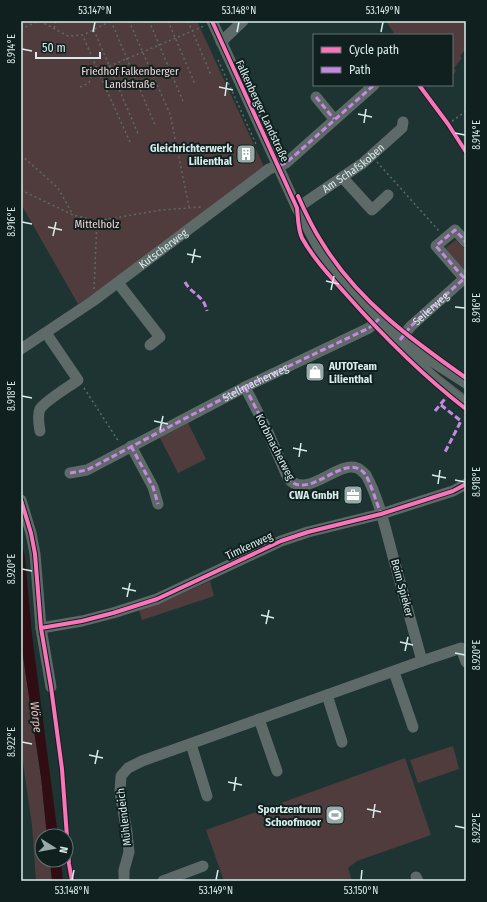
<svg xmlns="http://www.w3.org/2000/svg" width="487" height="902" font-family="'Fira Sans Condensed',sans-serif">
<rect width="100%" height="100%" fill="#1e3432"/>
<path fill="#513c3d" d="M21,21h176l68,148 -169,125 -18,10 -57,-100z
M386,21h80v28l-6,7 2,2 -8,10 2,3 -4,5v-41h-57z
M456,240l10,10v23l-22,-24z
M188,423l18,36 -28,14 -18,-35z
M210,581l4,15 -72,24 -3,-10 29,-10z
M21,643l20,134 6,59h-5v24h8l2,21h-16l-4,-56 -11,-76z
M453,746l6,23 -41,14 -8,-23z
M405,758l26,77 -74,26 -9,7 4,13h-128l-18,-51z"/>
<path fill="#2f0d13" d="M21,537l4,21 7,77 26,201h-11l-6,-59 -20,-134z
M50,860h11l2,21h-11z"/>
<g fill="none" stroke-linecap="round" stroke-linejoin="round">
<path stroke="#5e6a69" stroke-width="1.5" stroke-dasharray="2 3" stroke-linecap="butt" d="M40,21l28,15 15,-1 28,-14
M111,21l44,104
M129,21l41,93 19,93
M149,21l34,80
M168,21l27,63
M188,21l23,54
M54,28l2,-7
M21,29l18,-8
M94,30l45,106
M218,60l38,84
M80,87l9,-4 3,-10 6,-2 -15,-35
M448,124l18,-13
M130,142l-32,-71 106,-45
M21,155l37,33 15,27
M377,162l62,69
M21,190l52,25 24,6 64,-11 40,-3
M94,289l3,-68
M84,388l35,54"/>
<g stroke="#5d6a68" stroke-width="11">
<path d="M212,21l85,187 21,39 26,36 16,18 40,39 15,20 20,19 31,25"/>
<path d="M221,42l22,-21"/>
<path d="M316,97l18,22"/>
<path d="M342,177l30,33 16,-15"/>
<path id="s1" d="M297,208l66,-45 39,-35 1,-6"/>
<path d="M464,278l-28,-32 19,-16 11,12"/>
<path d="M118,283l42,54 -10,8"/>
<path d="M400,340l11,-14 55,-49"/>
<path d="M405,344l61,39"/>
<path id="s2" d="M21,349l72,-48 176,-132 17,-6 88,-78"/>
<path d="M40,431c-1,-7 -3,-15 0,-22 5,-8 30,-23 38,-29l-32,-47"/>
<path d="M131,446l22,41 5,17"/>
<path d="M70,473l17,-3 158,-83 124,-59 10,-9"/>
<path d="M21,500l10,33 4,21 6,74 10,59"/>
<path d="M41,628l41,-7 31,-8 44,-14 124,-58 27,-9 73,-18 72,-23 13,-7"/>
<path d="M422,661l39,-13 5,14"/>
<path d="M394,672l19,55"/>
<path d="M327,695l15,47"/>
<path d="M259,719l18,52"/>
<path d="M191,744l16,52"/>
<path d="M416,877l2,4"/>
<path d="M124,881v-11l5,-18 -2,-19 -7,-41 1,-16 7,-8 14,-7 280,-100c-10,-36 -20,-72 -30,-108 -7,-26 -13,-54 -26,-78 -2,-2 -6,-6 -9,-7 -19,-8 -51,33 -69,10l-21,-48 -22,-43"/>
<path d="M163,881l40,-15"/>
</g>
<path stroke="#5d6b69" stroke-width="1" d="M209,21l98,211c41,69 96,116 159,164"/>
<g stroke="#c787e3" stroke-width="3" stroke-dasharray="6 3" stroke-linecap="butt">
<path d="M316,97l18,22"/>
<path d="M280,165l6,-2 88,-78"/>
<path d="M464,278l-28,-32 19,-16 11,12"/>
<path d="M185,282c7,13 18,12 22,29"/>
<path id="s3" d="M400,340l11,-14 55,-49"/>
<path d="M245,387l22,43 21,48c20,26 58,-29 77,-4 5,7 12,30 16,40"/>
<path d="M441,405l20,16 -17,33"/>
<path d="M435,411l13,-16"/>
<path d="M131,446l22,41 5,17"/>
<path id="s4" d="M70,473l17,-3 158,-83 124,-59 10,-9"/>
</g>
<defs>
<path id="cycleway" d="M212,21l85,187c1,9 1,22 5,30 11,20 28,38 43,55 37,42 77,82 121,116
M419,85l29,39 18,28
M298,196c7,16 15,33 25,48 35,57 89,96 143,134
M21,500l10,33 4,21 6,74 10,59 11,82 7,95 3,17
M41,628l41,-7 31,-8 44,-14 124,-58 27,-9 73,-18 72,-23 13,-7"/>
</defs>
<use href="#cycleway" stroke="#10201f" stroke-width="6"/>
<use href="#cycleway" stroke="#fb73b8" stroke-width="4"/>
</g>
<path fill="none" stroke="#d8edeb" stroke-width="1.5" d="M93,32l2,-10M237,32l2,-10M381,32l2,-10M22,49l10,2M219,87l14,3M225,96l2,-14M358,114l14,3M364,123l2,-14M455,133l10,2M22,222l10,2M48,227l14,3M53,236l3,-14M187,254l14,3M192,263l3,-14M326,281l13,3M331,290l3,-14M455,307l10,1M22,396l10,2M154,421l14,3M160,430l3,-14M293,448l14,3M299,457l2,-14M432,475l14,3M455,480l10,2M438,484l2,-14M22,569l10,2M122,588l14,3M127,597l3,-14M261,615l13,3M266,624l3,-14M400,642l13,3M405,651l3,-14M455,653l10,2M22,742l10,2M89,755l14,3M95,764l3,-14M228,782l14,3M234,791l2,-14M367,809l14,3M373,818l2,-14M455,826l10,2M72,880l2,-10M216,880l2,-10M361,880l1,-10"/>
<defs>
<symbol id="building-square" viewBox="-11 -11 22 22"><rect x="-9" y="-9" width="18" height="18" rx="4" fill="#97acaa" stroke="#10201f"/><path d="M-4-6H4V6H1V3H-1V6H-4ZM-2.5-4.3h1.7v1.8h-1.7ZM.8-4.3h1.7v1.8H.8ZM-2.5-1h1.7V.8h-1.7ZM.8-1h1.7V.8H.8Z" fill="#fff"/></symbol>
<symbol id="shop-square" viewBox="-11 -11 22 22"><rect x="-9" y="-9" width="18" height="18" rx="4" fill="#97acaa" stroke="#10201f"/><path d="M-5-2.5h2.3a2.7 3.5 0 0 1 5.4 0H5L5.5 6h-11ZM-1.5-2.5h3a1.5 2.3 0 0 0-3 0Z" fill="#fff"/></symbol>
<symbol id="office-square" viewBox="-11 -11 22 22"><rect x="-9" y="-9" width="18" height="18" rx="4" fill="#97acaa" stroke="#10201f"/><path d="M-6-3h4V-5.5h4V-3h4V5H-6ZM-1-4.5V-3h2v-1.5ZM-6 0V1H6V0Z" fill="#fff"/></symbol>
<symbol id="stadium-square" viewBox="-11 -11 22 22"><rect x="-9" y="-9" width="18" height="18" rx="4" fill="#97acaa" stroke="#10201f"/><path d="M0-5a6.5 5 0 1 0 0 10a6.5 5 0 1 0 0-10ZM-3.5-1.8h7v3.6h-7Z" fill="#fff"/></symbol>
</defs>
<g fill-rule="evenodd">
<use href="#building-square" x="235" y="143" width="22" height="22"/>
<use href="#shop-square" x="304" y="361" width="22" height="22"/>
<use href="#office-square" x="342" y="484" width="22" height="22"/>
<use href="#stadium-square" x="324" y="804" width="22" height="22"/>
</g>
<g text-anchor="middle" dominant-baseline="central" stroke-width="4" stroke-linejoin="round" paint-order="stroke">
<g font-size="11" fill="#f6d4d6" stroke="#10201f">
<text x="130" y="71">Friedhof Falkenberger<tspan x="130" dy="13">Landstraße</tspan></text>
<text x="97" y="224">Mittelholz</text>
</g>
<g font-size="11" fill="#d8edeb" stroke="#10201f">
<text transform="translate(262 111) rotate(65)">Falkenberger Landstraße</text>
<text stroke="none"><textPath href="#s1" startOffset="69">Am Schafskoben</textPath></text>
<text stroke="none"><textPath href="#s2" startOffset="174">Kutscherweg</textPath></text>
<text stroke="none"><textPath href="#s3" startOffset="44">Seilerweg</textPath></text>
<text stroke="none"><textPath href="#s4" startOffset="207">Stellmacherweg</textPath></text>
<text transform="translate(275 447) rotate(63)">Korbmacherweg</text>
<text transform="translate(249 546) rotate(-25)">Timkenweg</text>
<text transform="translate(402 588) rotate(75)">Beim Spieker</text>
<text transform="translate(124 817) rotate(-97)">Mühlendeich</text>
</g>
<g font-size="11" font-weight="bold" fill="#d8edeb" stroke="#10201f" text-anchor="end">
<text x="232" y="148">Gleichrichterwerk<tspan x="232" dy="13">Lilienthal</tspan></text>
<text x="329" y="366" text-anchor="start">AUTOTeam<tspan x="329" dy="13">Lilienthal</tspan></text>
<text x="339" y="495">CWA GmbH</text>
<text x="321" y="809">Sportzentrum<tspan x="321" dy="13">Schoofmoor</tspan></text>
</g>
<g font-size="12" font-style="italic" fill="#f6b5b9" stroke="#10201f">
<text transform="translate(36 717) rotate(83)">Wörpe</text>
</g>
</g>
<rect width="487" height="902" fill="none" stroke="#10201f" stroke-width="44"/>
<rect x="313" y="34" width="140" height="52" fill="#10201f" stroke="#607271"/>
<rect x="321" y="47" width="20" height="6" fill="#fb73b8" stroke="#607271"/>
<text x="349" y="54" font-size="12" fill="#d8edeb">Cycle path</text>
<rect x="321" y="67" width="20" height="6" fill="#c787e3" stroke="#607271"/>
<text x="349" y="74" font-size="12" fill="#d8edeb">Path</text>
<g transform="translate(54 848) rotate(101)"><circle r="19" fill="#10201f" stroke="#607271"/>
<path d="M0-3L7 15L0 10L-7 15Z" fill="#97acaa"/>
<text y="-6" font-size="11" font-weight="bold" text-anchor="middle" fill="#d8edeb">N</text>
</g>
<path d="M36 52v6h64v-6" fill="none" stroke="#d8edeb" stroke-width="2"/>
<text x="42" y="52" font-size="12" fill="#d8edeb" stroke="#10201f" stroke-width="3" paint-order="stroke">50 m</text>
<rect x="22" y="22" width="443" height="858" fill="none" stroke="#d8edeb" stroke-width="1.5"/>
<g font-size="10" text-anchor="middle" fill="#d8edeb">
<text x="95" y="14">53.147°N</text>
<text x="239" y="14">53.148°N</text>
<text x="383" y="14">53.149°N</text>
<text transform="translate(11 49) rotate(-90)" y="4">8.914°E</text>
<text transform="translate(476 135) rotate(-90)" y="4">8.914°E</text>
<text transform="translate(11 222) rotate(-90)" y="4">8.916°E</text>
<text transform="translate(476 308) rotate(-90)" y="4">8.916°E</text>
<text transform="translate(11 396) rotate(-90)" y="4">8.918°E</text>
<text transform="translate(476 482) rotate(-90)" y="4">8.918°E</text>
<text transform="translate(11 569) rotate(-90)" y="4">8.920°E</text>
<text transform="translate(476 655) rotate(-90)" y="4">8.920°E</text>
<text transform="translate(11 742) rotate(-90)" y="4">8.922°E</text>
<text transform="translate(476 828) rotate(-90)" y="4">8.922°E</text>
<text x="72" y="894">53.148°N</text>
<text x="216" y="894">53.149°N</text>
<text x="361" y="894">53.150°N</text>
</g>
</svg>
